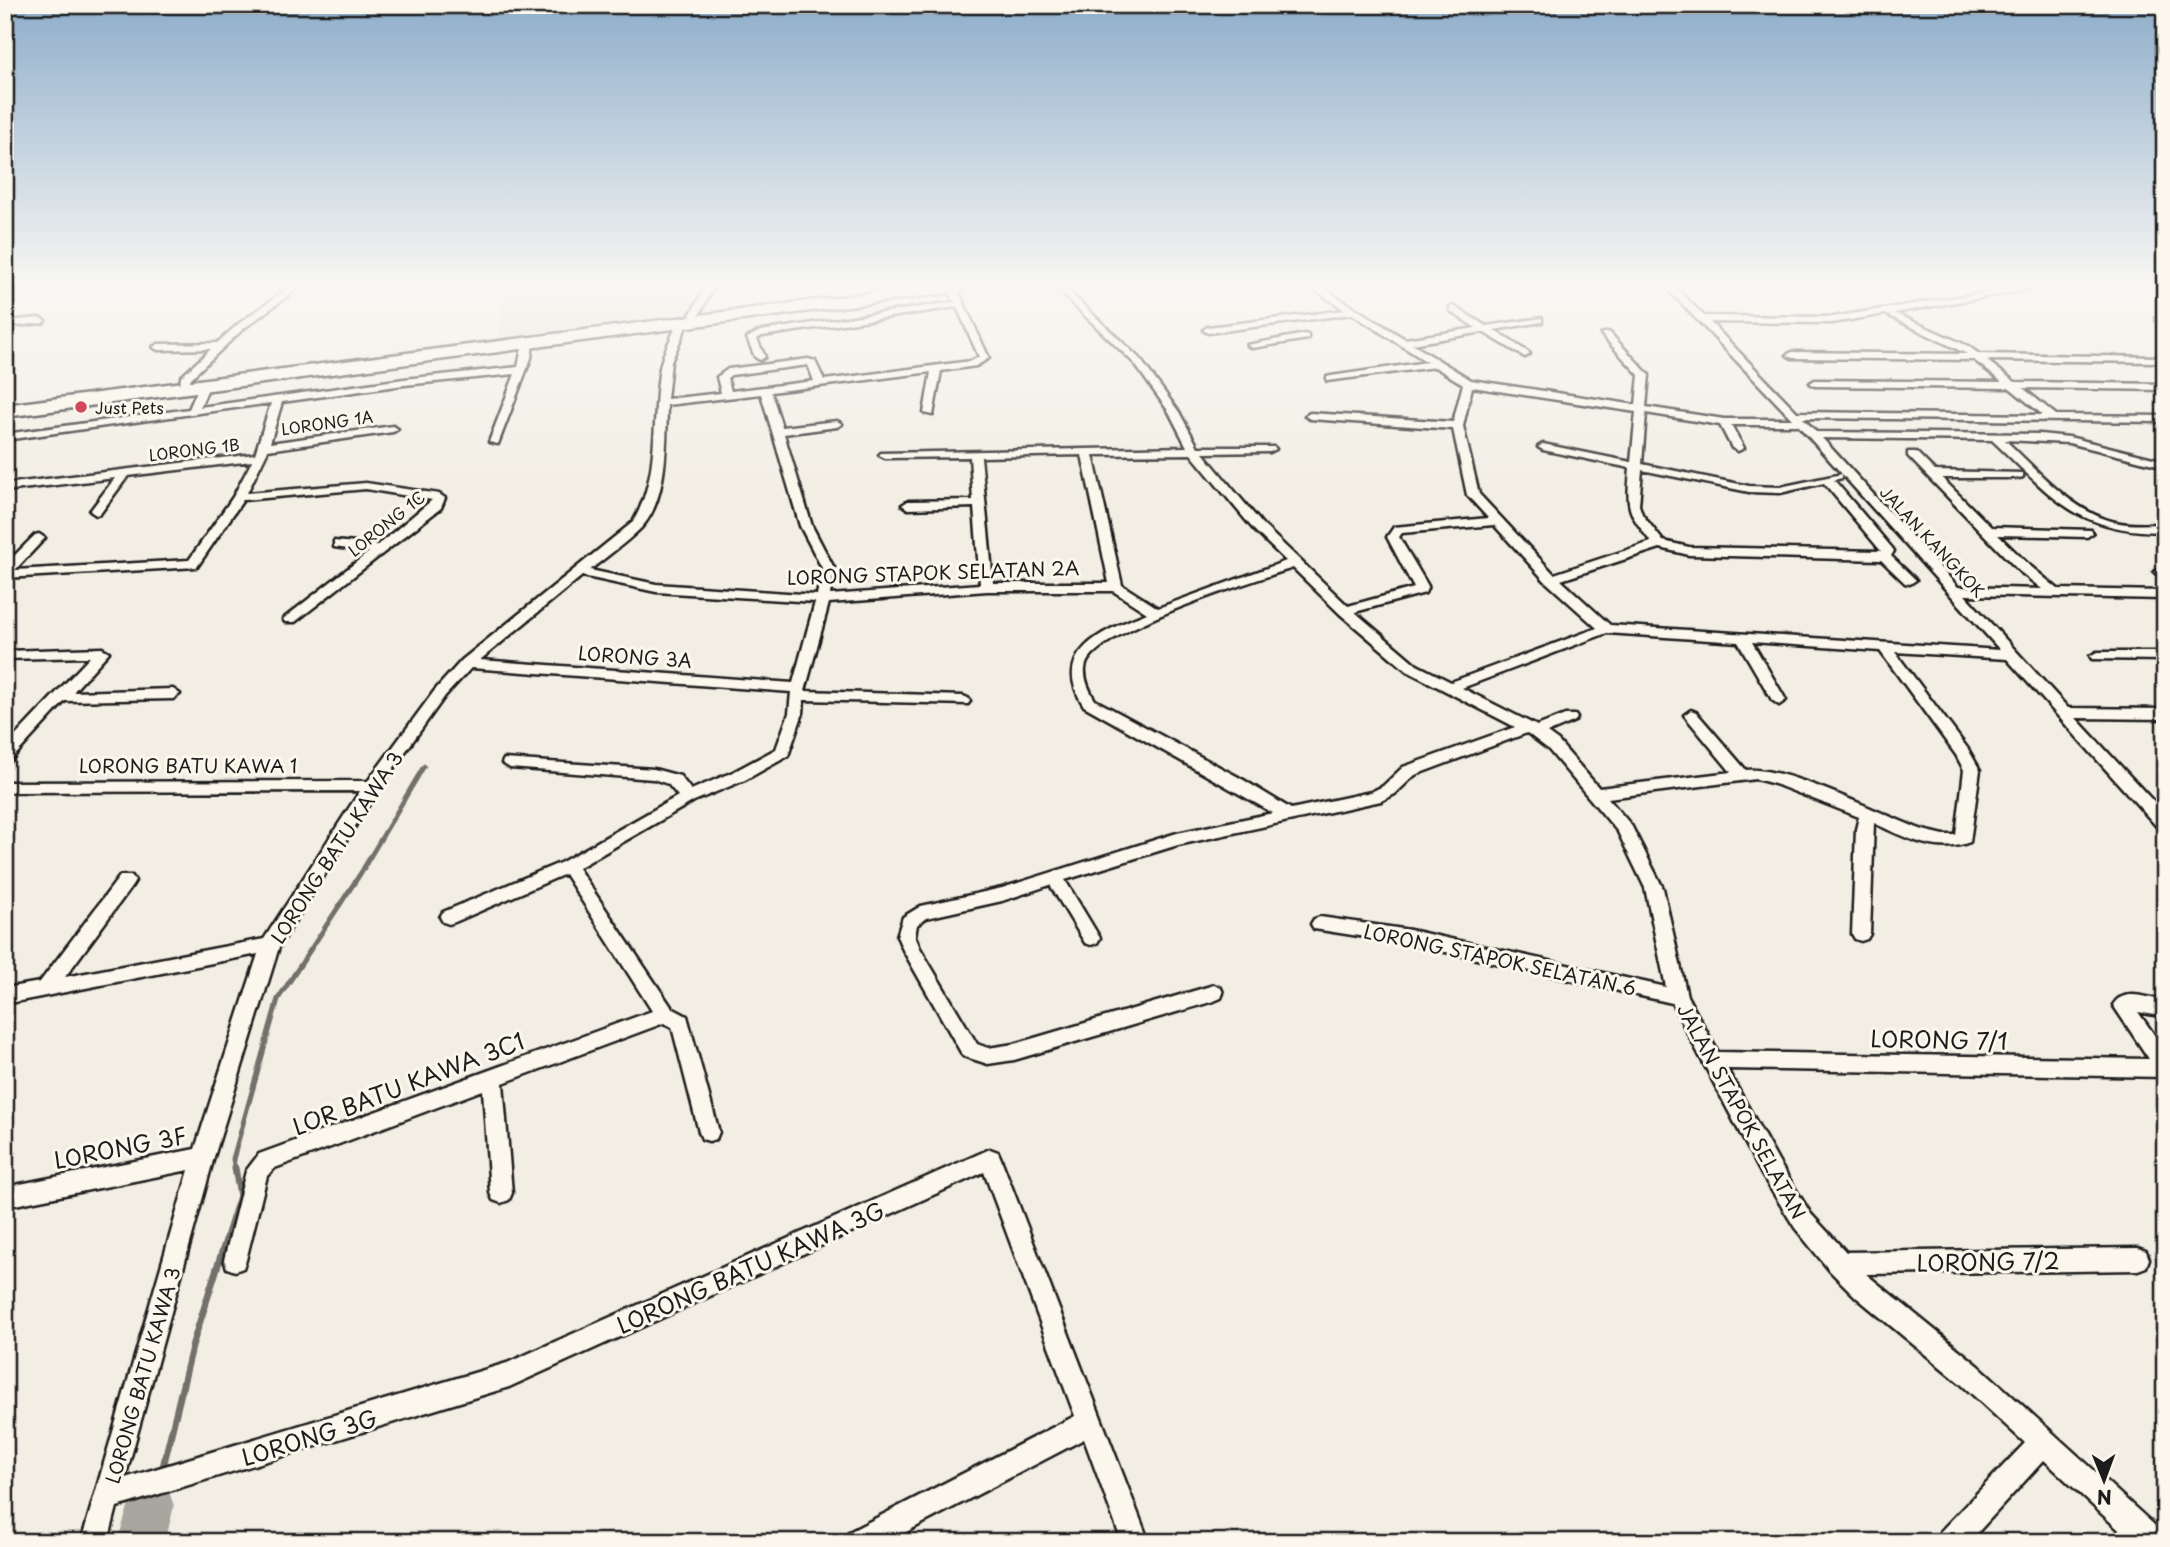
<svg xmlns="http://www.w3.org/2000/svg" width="2170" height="1547" font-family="'Playpen Sans',sans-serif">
<rect width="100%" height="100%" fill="#f2eee4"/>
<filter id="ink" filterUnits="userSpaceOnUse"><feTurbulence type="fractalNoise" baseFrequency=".0143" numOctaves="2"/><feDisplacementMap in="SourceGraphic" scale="14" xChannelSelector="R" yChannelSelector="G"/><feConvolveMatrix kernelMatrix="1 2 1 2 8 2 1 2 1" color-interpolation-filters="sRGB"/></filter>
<g filter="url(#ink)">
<path fill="#e2ded5" d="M503,286h200l-14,25 -190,28z"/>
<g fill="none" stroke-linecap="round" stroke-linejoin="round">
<path stroke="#716f6b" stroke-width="4.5" d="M363,869l61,-103"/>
<path stroke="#716f6b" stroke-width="5" d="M235,1170l-2,-11 45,-160 86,-131"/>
<path stroke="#716f6b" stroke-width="7" d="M162,1471l31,-128 47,-147 -5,-28
M151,1506l4,-13"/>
<path fill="#a9a6a0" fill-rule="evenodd" d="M151,1483l17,6 6,17 -9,36h-48l17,-53z"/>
<defs>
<path id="minor" d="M291,286h10l-58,43 -52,49 -3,7h-8l1,-8 30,-28 -53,1 -5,-3 5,-3 59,-1 20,-18z
M706,286h8l-16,31h-6l-2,-2z
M1054,286h9l77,73 39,53 19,35h76l2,2 -6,3 -67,1 59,71 86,82 66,-18 -27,-51 7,-10 94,-9 -21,-23 -14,-66 -143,-10 -5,-3 5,-3 143,9 10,-38 -28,-17 -108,14v-4l4,-1 96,-14 -75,-48 -144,19 -5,-3 5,-3 137,-17 -36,-24h10l86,53 71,-11 -26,-17v-4l3,-1 33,20 56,-8v4l-48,8 34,22 2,2 -5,3 -42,-25 -71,12 59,36 165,25 3,-30 -38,-41 8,-2 40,43 -3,32 78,12h68l-127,-133h9l30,30 128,1 195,-31h21l-154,27 74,33 11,8 184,3 2,2 -5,3 -174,-2 29,22 150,2v6l-142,-2 33,27 109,1v6l-362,-4 13,14 224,2 29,3 96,24v6l-96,-24 -64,-3c32,29 65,71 110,82 16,4 33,2 50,2v8c-91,0 -112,-35 -173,-92l-170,-2 136,149 84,2 -23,-18 -111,-115v-4h8l19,19 88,2v4l-4,1h-77l49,49 100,3 2,3 -6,4 -89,-2 31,30 29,24 107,2v8l-200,-4 103,113 97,1v10l-89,-1 89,96v17l-6,-2 -152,-170 -112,-7 73,97 12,21 -10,72c-32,13 -67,-5 -96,-19l-4,111 -3,5 -6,2 -6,-2 -3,-5 4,-105 3,-12 -84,-33 -19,-5 -148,19 23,27 32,63 24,108 31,56 431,7 -36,-54c10,-18 36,-7 52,-4v16l-27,-5 27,38v27l-438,-8 51,92 33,53 35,38 292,-4 8,3 3,8 -3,8 -8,3 -272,4 113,92 183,166 3,10h-33l-88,-82 -75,82h-32l3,-10 85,-89 -64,-59 -105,-87 -26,-26 -35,-43 -33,-53 -90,-172 -262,-59 -96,-15 -3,-5 3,-5 6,-2 90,13 256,57 -21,-99 -27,-56 -70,-83 -21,-16 -112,42 -20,19 -14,7 -203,44 -113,35 35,58 -3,5 -6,2 -6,-2 -35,-58 -48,16 -76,17 -9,7 -2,11 5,12 57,96 11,4 26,-4 200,-59 7,3 2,5 -2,5 -7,3 -200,59 -26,4 -25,-8 -60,-106 -6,-14 6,-19 18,-11 81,-18 175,-55 96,-20 -189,-107c-35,-54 19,-75 63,-93l-34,-22h-126l-158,12 -24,88 158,5 5,2 2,3 -2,3 -164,-4 -1,13 -15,43 -43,24 -51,21 -116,67 94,140 15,8 32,116 -3,7 -7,2 -7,-2 -3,-7 -27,-105 -8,-4 -161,60 9,110 -3,7 -8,3 -8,-3 -3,-7 -7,-103 -208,78 -8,8 -21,84 -3,8 -8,3 -8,-3 -3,-8 22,-89 13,-17 393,-143 -87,-137 -110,48 -6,2 -6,-2 -3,-5 3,-5 119,-50 116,-66 -10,-12 -15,-5 -143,-11 -8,-5 2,-4 150,10 26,7 11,14 42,-18 43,-23 13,-36 2,-21 -320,-24 -26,28 -67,94 -99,157 -65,210 -89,321 382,-115 483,-214 8,3 3,7 148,383h-27l-38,-103 -197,103h-41l3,-10 226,-116 -91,-244 -475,215 -392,120 -9,35h-27l108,-372 -184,37v-20l190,-38 63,-195 -253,50v-16l35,-6 80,-106h12l3,5 -3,5 -67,91 199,-38 96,-148 -355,1v-10l363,-1 67,-91 27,-30 171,-138c28,-48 18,-102 27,-154 3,-16 12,-31 18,-46l5,-3 5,3 -17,40 -4,37 54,-6 -4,-16 11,-8 80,-10 7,2 9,19 147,-19 8,-4 -22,-50 -195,29 -5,3 8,18 -5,3 -5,-3 -8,-19 13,-7 194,-29 -6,-15 8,-1 33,72 -13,8 -35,5 -8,44 -9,-2 7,-41 -160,20 11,35 55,-6 5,3 -5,3 -53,7 28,92 22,42 -4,27 150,-11 -6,-77 -66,2 -6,-4 6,-4 65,-1 -3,-43 -85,1 -6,-3 2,-2 306,-6 -18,-35 -35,-49zM1885,314l82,40 -175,-2 -5,3 5,3 182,2 28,22 -187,-2 -5,3 5,3 195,2 33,27 -246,-3 -87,-90 122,1zM808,365l6,16 -83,10 -4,-13 4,-3zM1472,387l164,25 -5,50 -88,-18 -5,3 5,3 87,18c-3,41 -4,41 21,74l-97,32 -75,-80 -16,-68zM761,394l39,132 22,42 -5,27 -161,-11 -66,-14c17,-14 36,-27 51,-42 27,-28 25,-87 26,-123zM1646,413l74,12 12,23 6,3 6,-3 -13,-23h67l202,225 -390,-25 -49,-45 99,-32 29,7 192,5 24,23 5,1 6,-4 -25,-24 3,-5 -2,-3 -58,-68 8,-2v-4l-62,13 -31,-1 -107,-22zM1191,454l63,76 32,31 -128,47 -36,-23 -29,-130zM1082,455l27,128h-116l-12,-126zM1642,470l107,22 31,1 44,-10 57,68 -192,-4 -26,-6 -21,-27 -3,-9zM1494,525l52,57 51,46 -146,54 -34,-17 -62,-53 70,-19 3,-7 -29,-49 3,-4zM1293,568l47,46 67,57 108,56 -112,40 -20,19 -12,6 -80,17 -49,-30 -147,-79c-6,-10 -13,-24 -9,-36 15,-36 167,-83 207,-96zM582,576l74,16 159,10 -22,81 -313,-23zM1607,633l131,9 34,58 7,5 7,-5 -34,-58 128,9 76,104 8,15 -8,65h-12l-21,-5c-41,-15 -138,-65 -177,-60l-50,-58 -5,-2 -7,5 47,57 -132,16 -41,-47 -11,-8 28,-12 2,-3 -2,-3h-10l-28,11 -75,-38z
M40,318l5,3 -2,2 -38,4v-6z
M1305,334l3,1v4l-56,9 -5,-3z
M528,340l5,3 -2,15 -33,86 -9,-2 26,-68 -111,11 -122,17 -12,41 123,-17 5,3 -5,3 -125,18 -21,43 119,-10 73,11 6,4 -4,10 -146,114h-10l-2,-3 86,-67 -35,-5v-6l44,4 54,-45 -66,-11 -123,11 -46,67 -192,11v-13l30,-30 4,-1 6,4 -30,32 174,-10 44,-63 19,-36 -124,15 -28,38 -4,1 -6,-4 25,-33 -110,13v-7l250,-30 16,-51 -266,37v-6l184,-25 10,-23 5,-3 5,3 -9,21 204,-28 114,-12 5,-24z
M2165,567v13l-11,-8z
M102,648l7,4 -36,40 100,-3 7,5 -7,5 -108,2 -55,60 -5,1v-15l85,-90 -85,2v-8z
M2097,652h68v8l-73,-1 -2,-3z"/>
<path id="trunk" d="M925,286h45l-8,5 -957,126v-12z"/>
</defs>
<use href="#minor" stroke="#1c1c1c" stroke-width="5"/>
<use href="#trunk" stroke="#1c1c1c" stroke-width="5"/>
<use href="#minor" fill="#fbf7ec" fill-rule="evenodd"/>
<use href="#trunk" fill="#fbf7ec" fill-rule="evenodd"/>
</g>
</g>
<linearGradient id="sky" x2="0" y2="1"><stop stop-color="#8faecb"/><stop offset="0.57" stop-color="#f9f7f3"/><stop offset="1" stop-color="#f9f7f3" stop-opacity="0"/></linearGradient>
<rect width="2170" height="503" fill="url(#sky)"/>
<circle fill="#d1495b" stroke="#fbf7ec" stroke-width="2.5" cx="81" cy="407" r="7"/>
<g text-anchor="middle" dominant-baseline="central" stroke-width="6" stroke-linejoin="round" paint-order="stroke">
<g font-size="16" fill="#1c1c1c" stroke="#fbf7ec" text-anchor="start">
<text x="95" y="407">Just Pets</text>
</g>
<g font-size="16" fill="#1c1c1c" stroke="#fbf7ec">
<text transform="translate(327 422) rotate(-8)">LORONG 1A</text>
<text transform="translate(194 449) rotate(-7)">LORONG 1B</text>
<text transform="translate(386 523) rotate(-39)">LORONG 1C</text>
<text transform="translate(1933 541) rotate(47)">JALAN KANGKOK</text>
</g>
<g font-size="19" fill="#1c1c1c" stroke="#fbf7ec">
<text transform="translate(933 572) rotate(-2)">LORONG STAPOK SELATAN 2A</text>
<text transform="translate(635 656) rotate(4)">LORONG 3A</text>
<text x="188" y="765">LORONG BATU KAWA 1</text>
<text transform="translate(336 847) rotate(-57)">LORONG BATU KAWA 3</text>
<text transform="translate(1500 959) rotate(12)">LORONG STAPOK SELATAN 6</text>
<text transform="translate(1742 1111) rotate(61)">JALAN STAPOK SELATAN</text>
<text transform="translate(142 1375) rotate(-74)">LORONG BATU KAWA 3</text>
</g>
<g font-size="23" fill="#1c1c1c" stroke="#fbf7ec">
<text transform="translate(1939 1039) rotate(1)">LORONG 7/1</text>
<text transform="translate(408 1083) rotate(-21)">LOR BATU KAWA 3C1</text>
<text transform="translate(120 1147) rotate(-11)">LORONG 3F</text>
<text transform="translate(1988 1261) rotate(-1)">LORONG 7/2</text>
<text transform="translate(750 1267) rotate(-24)">LORONG BATU KAWA 3G</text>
<text transform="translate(309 1437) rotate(-17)">LORONG 3G</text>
</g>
</g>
<rect width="2170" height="1547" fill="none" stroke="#fbf7ec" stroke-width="28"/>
<rect x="14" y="14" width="2142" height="1519" fill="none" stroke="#1c1c1c" stroke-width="2.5" filter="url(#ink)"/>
<g transform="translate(2104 1480) rotate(179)" stroke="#fbf7ec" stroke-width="5" paint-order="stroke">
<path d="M0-5L12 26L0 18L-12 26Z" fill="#1c1c1c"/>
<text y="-10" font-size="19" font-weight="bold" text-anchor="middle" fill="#1c1c1c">N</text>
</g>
</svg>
